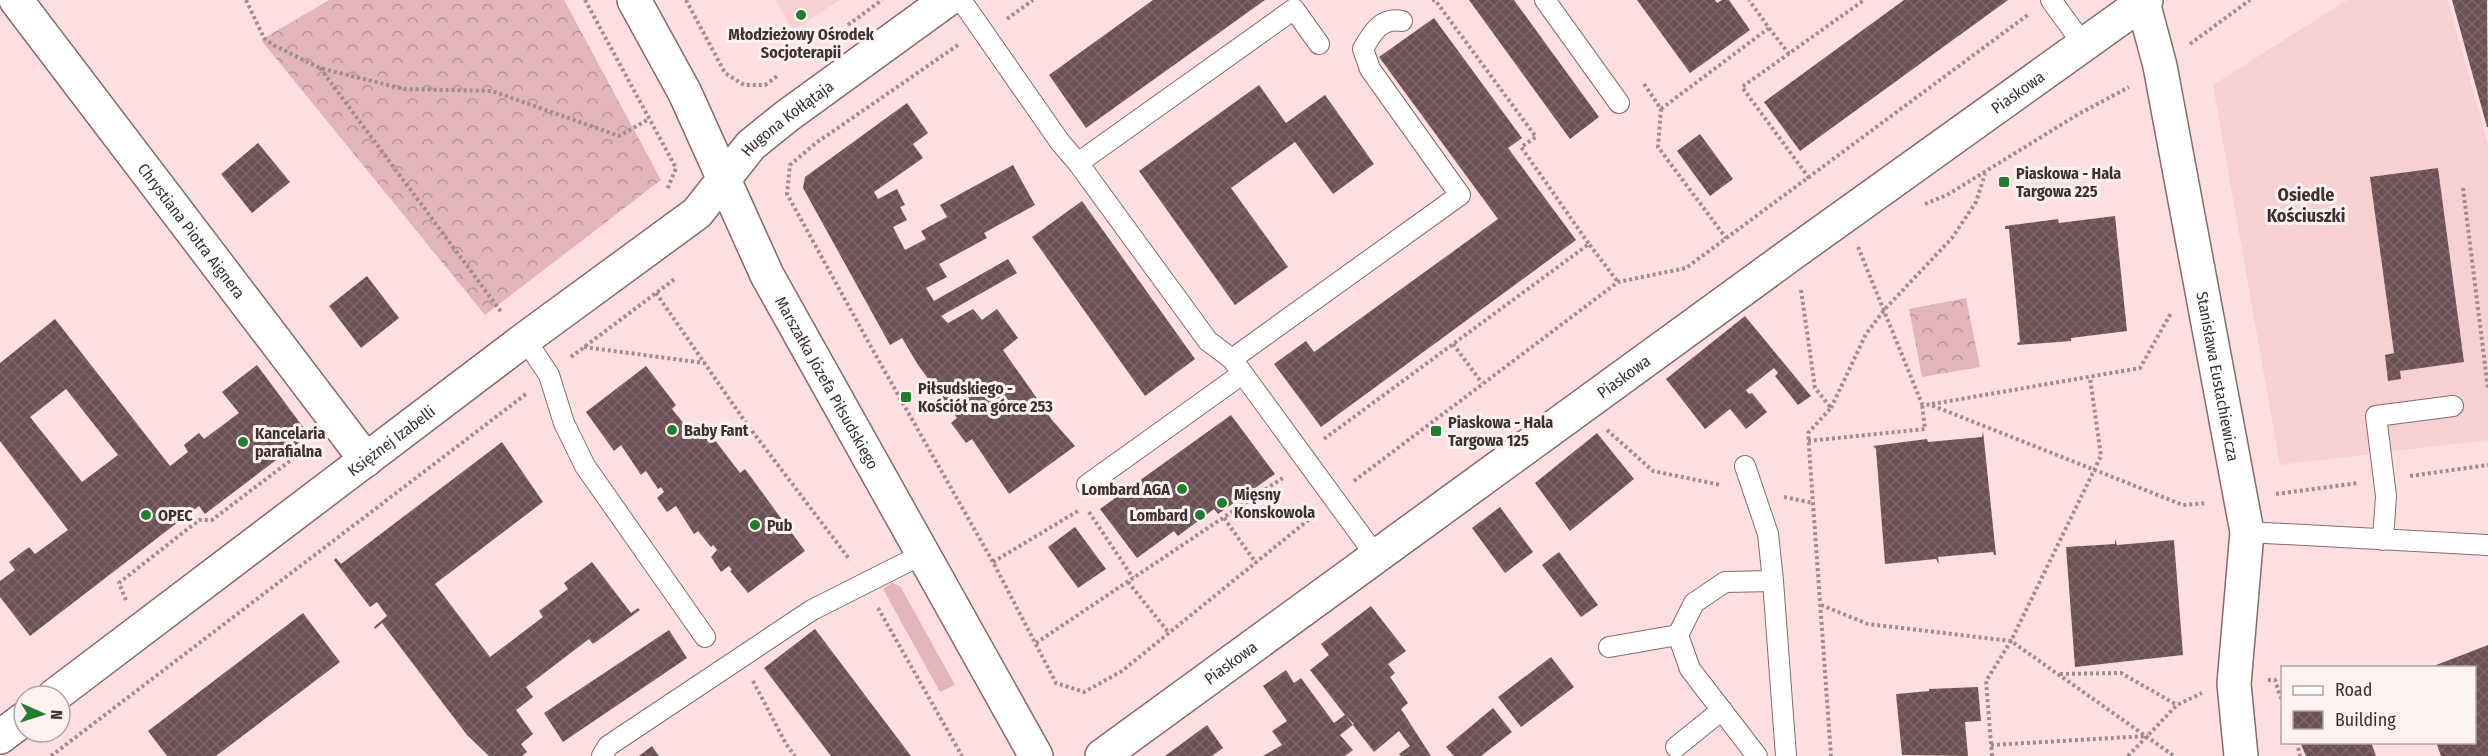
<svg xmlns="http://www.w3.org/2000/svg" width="2488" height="756" font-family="'Fira Sans Condensed',sans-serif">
<defs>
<pattern id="forest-crowns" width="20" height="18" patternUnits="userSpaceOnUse" patternTransform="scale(1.5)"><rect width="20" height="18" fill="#e3b5b8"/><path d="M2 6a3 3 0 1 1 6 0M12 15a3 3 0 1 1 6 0" fill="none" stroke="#b99496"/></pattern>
<pattern id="building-cross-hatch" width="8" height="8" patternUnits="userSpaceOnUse" patternTransform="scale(1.5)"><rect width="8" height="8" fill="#6b5153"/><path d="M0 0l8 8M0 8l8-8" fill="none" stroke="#7d6769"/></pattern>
</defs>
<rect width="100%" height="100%" fill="#fedfe1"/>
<path fill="#f7d0d2" d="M775,0h65l-47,30z
M2347,0h101l40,145v295l-208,25 -67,-380z"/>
<path fill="#e3b5b8" d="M892,583l8,3 55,99 -15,7 -57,-103z"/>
<path fill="url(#forest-crowns)" d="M329,0h235l97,180 -176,135 -224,-275z
M1966,298l14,69 -58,10 -13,-68z"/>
<path fill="url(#building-cross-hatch)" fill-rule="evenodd" d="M1153,0h112l-179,128 -37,-53z
M1469,0h45l85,117 -29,22z
M1637,0h78l2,3 5,-3h7l21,30 -60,43z
M1904,0h104l-208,151 -36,-49z
M2452,0h35l1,127h-1z
M1434,18l88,120 -14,10 68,92 -255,187 -47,-63 32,-23 8,11 184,-133 -119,-162z
M1259,85l27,38 39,-28 49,69 -41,30 -38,-52 -64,46 57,79 -53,38 -96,-134z
M907,103l21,30 -15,11 10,14 -49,34 4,7 19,-10 8,16 -5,2 7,13 -14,7 12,23 21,-11 -5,-8 26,-14 -7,-12 73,-40 22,40 -51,28 3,5 -48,26 8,13 -21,11 8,13 74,-42 9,14 -76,43 7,7 25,-14 9,11 15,-11 21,29 -15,12 49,70 23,26 -66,48 -37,-55 -6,4 -15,-20 6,-5 -39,-53 -16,-27 -12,7 -87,-157 2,-11z
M1700,134l33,45 -23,17 -33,-45z
M258,143l32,39 -38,31 -31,-39z
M2438,168l26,194 -64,9 1,8 -13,2 -3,-26 9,-2 -24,-176z
M1082,201l113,158 -50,37 -113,-159z
M2115,216l12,115 -56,7v3l-53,4 -1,-2 3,-1 -11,-113h-4v-3l53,-7 1,4z
M367,276l32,42 -38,30 -32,-42z
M1745,316l66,80 -13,9 -23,-29 3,-3 -4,-5 -28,22 3,4 3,-1 15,19 -21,17 -16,-20 -25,20 -39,-50z
M55,319l115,147 18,-14 -4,-7 15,-12 5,6 35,-26 -17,-21 35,-27 52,70 -104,79 -6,-8 -169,130 -30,-39v-16l15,-11 -6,-8 20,-15 6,7 33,-24 -68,-89v-78zM66,389l52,66 -36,27 -52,-65z
M646,366l30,39 -4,4 17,21 12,-8 39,51 5,-4 60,82 -57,42 -18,-22 2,-1 -3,-4 -8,6 -10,-15 6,-7 -4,-5 -2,2 -13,-16 -4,3 -18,-28 -9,6 -10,-14 7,-6 -3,-5 -3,2 -12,-18 -5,4 -20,-30 -7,6 -28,-39z
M1231,415l44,59 -57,40 -4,-5 -36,27 -4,-5 -37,27 -37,-49z
M1983,431l13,124h-2l-1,-3 -55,5 1,7 -3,-5 -51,5 -9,-115 -3,-3 54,-7 1,3 54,-5z
M1597,433l37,46 -64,52 -35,-48z
M502,442l41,60 -108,82 55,73 53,-40 -4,-6 29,-22 -4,-6 28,-21 39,51 7,-5 2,2 -47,34 -4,-5 -63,48 7,10 -17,13 17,24 -12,10 6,8 -5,4h-33l-22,-21 -85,-112 -7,6 -1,-2 13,-11 -10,-14 -7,5 -36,-47 2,-2 5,6z
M1500,507l33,45 -28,21 -33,-45z
M1075,527l31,42 -28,19 -30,-41z
M2115,539l2,6 57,-5 9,115 -108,12 -9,-120 49,-3z
M1559,552l39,53 -17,12 -39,-52z
M1371,606l35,45 -18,13 7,9 -5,4 18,26 -7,6 30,47h-30l-2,-2 11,-8 -11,-15 -25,21 -64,-82 19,-15 -8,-11z
M303,613l37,49 -124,94h-49l-19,-25z
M815,629l96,127h-80l-67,-88z
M669,630l18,28 -124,84 -19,-29z
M2488,645v111h-47l-5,-14h39v-74l-44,-1z
M1551,657l23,30 -53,40 -23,-30z
M1286,670l8,13 7,-5 33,45 11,-8 9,9 -14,11 13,15 -8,6h-82l19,-11 -10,-14 15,-10 -24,-35z
M1978,687l3,34 -16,1 3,34 -66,-1 -6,-61 33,-3v-2z
M1493,708l19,24 -31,24h-27l-8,-9z
M1207,725l16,23 -11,8h-47z
M2300,742h71l5,14h-70z
M652,746l7,10h-20z"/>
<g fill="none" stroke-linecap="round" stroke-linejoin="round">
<defs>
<path id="lane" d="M961,0l99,142 18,21 130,178 24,18 144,197
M1545,0l74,103
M2051,0l32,44
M1078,163l216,-154 25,35
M525,339l24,36 15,48 21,43 120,171
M1232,359l228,-164 -90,-126 -7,-20c9,-16 18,-32 39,-28
M1745,466l23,68 5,47
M1087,485l155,-111
M2247,532l241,13
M2383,540l3,-44 -10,-80 77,-10
M1609,647l69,-12
M1676,747l46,-37
M602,756l6,-10 204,-136 111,-56
M1757,756l-67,-87 -12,-34 16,-32 31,-21 48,-1 13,175"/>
<g id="street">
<path id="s1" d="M16,0l350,460"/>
<path id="s2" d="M2143,2l17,64 87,466 -13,152 7,72"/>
<path id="s3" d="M54,696l471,-357 172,-126 54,-68 36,-29 160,-116"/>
<path d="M0,737l24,-18"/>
</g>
<g id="secondary">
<path id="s4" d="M634,0l51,93 82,182 269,481"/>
<path id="s5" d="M1102,756l695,-506 349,-250"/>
</g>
</defs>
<use href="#lane" stroke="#866a6c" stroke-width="22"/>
<use href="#street" stroke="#866a6c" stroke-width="36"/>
<use href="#secondary" stroke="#866a6c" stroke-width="36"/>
<path stroke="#a18c8d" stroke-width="4" stroke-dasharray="3 3" stroke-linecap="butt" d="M246,0l18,38 11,8 45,22 84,21 88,2 127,45 30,-17
M585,0l91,168 -9,22
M686,0l39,73 19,12h21l14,-10
M1432,0h3l101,137 -15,10 68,97
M1007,19l26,-19
M848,25l34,-25
M1769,28l20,26
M2190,44l60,-44
M958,45l-142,98 -26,22 -3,29 88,160 118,208 63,121 28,9 38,-21 190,-154
M320,68l182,245
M1644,84l17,25 -3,38 68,91
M1661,109l108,-81 -20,-28
M1809,178l-67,-91 122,-87
M2463,188l25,201
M1925,204l22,-9 130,-80 52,-28
M1858,247l64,157 9,1 252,100 23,-2
M1801,290l14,98 16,20 -23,25 23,323
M656,293l90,130 104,137
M1453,344l29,39
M584,347l120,16
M571,357l105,-79
M1932,404l208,-36 31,-55
M1831,408l35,-74 19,-25 67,-71 24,-36 9,-28
M1607,430l46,41 68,14
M1324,439l265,-195 29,38
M1808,441l117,-12 -3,-25
M2410,476l78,-11
M1354,481l264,-199 68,-14 343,-254
M2276,494l82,-11
M1784,497l29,6
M1089,512l44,66
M1224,518l32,45
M993,562l85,-51
M1128,582l41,51
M126,600l-7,-17 80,-63h13l99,-75
M1821,605l47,19 143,17 163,115
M878,608l84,148
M1036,643l248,-166
M2060,674l61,-1 56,32
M2268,680h7l7,21
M753,681l33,63 9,12
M2297,742l3,14
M1991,745l157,-9
M51,756l475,-362
M1992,756l-6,-75 25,-40 90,-185 -11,-78
M2128,756l49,-51 25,-12"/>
<use href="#lane" stroke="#fff" stroke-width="20"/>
<use href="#street" stroke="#fff" stroke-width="33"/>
<use href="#secondary" stroke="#fff" stroke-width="33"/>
</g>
<g fill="#217e2e" stroke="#fef1f2" stroke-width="2">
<circle cx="801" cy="15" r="6"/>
<rect x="1998" y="176" width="12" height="12" rx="3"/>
<rect x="900" y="391" width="12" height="12" rx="3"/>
<circle cx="672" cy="430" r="6"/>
<rect x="1430" y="425" width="12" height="12" rx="3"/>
<circle cx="243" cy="442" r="6"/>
<circle cx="1182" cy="489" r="6"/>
<circle cx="1222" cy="503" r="6"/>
<circle cx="146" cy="515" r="6"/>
<circle cx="1200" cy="515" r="6"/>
<circle cx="755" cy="525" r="6"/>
</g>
<g text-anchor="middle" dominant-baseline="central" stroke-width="6" stroke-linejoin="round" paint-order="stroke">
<g font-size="16" font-weight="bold" fill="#3c3031" stroke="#fef1f2" text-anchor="start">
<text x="801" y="34" text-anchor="middle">Młodzieżowy Ośrodek<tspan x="801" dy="18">Socjoterapii</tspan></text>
<text x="2016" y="173">Piaskowa - Hala<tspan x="2016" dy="18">Targowa 225</tspan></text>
<text x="918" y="388">Piłsudskiego -<tspan x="918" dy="18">Kościół na górce 253</tspan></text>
<text x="1448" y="422">Piaskowa - Hala<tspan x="1448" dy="18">Targowa 125</tspan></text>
<text x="684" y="430">Baby Fant</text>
<text x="255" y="433">Kancelaria<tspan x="255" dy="18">parafialna</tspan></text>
<text x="1170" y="489" text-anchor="end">Lombard AGA</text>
<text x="1234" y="494">Mięsny<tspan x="1234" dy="18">Konskowola</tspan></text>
<text x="158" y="515">OPEC</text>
<text x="1188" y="515" text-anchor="end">Lombard</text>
<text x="767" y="525">Pub</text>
</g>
<g font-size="16" fill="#3c3031" stroke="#fef1f2">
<text stroke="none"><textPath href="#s5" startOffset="1131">Piaskowa</textPath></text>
<text stroke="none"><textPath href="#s3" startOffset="936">Hugona Kołłątaja</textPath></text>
<text stroke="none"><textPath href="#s1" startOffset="290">Chrystiana Piotra Aignera</textPath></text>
<text stroke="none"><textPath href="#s5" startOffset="645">Piaskowa</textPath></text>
<text stroke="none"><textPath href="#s2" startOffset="382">Stanisława Eustachiewicza</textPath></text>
<text stroke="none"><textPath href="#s4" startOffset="429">Marszałka Józefa Piłsudskiego</textPath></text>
<text stroke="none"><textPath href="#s3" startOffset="423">Księżnej Izabelli</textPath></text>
<text stroke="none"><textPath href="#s5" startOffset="159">Piaskowa</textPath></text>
</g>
<g font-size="18" font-weight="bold" fill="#3c3031" stroke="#fef1f2">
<text x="2306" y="195">Osiedle<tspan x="2306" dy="21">Kościuszki</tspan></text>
</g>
</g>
<rect x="2281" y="666" width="195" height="78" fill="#fef1f2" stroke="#b0a4a5" stroke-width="1.5"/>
<rect x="2293" y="686" width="30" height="9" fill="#ffffff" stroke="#b0a4a5" stroke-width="1.5"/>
<text x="2335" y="696" font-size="18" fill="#3c3031">Road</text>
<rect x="2293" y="711" width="30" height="18" fill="url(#building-cross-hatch)" stroke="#b0a4a5" stroke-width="1.5"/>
<text x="2335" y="726" font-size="18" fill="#3c3031">Building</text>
<g transform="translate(42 714) rotate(93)"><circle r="28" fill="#fef1f2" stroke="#b0a4a5" stroke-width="1.5"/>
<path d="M0-4.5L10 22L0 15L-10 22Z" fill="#217e2e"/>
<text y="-9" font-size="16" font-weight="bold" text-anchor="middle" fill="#3c3031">N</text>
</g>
</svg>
